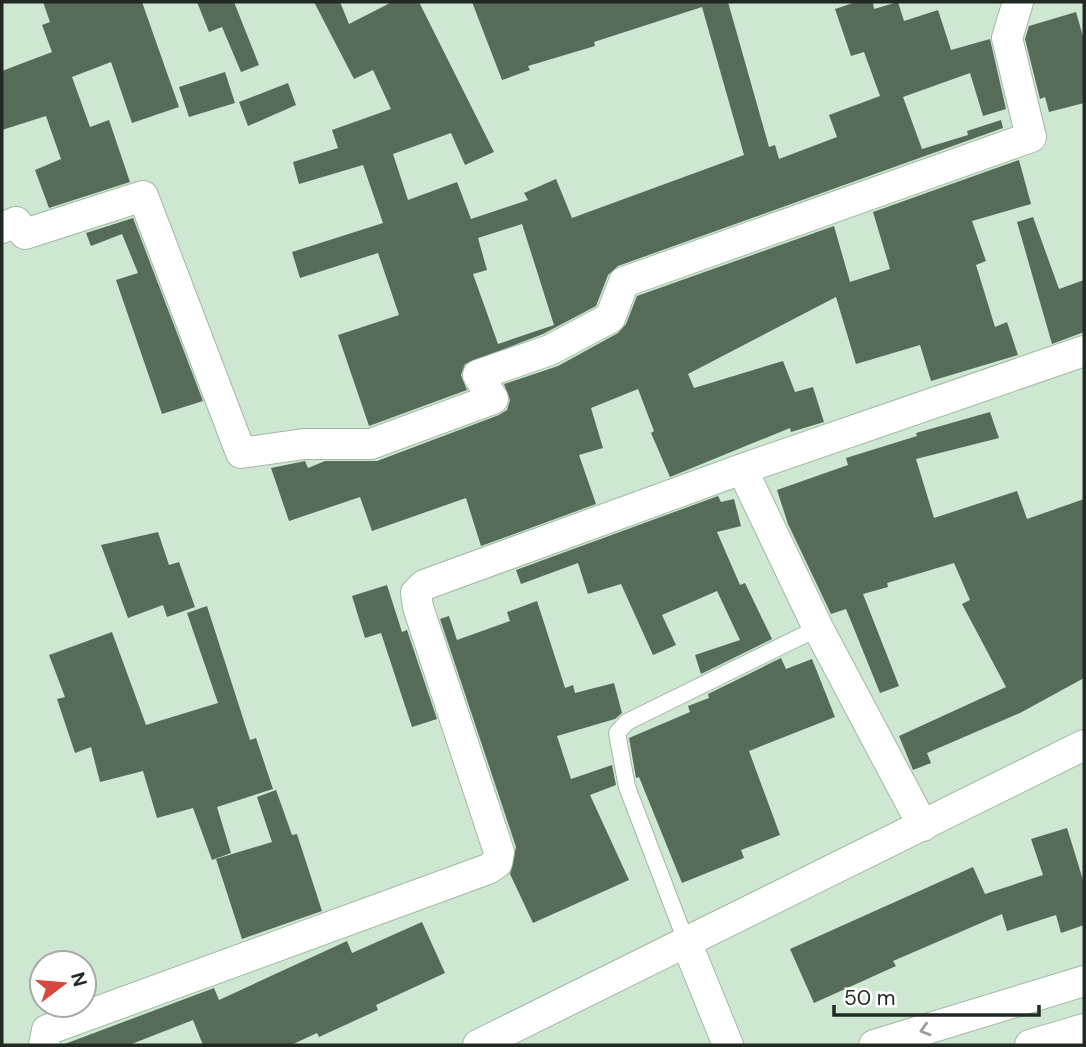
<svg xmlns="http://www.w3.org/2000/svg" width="1086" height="1047" font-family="'DM Sans',sans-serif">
<rect width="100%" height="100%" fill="#cee7d1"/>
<path fill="#566c59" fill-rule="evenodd" d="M43,2h99l37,105 -47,16 -21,-61 -39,15 18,50 19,-7 21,62 -81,26 -14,-38 26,-11 -15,-43 -44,14v-59l50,-19 -10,-27 8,-3z
M197,2h37l25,63 -18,7 -19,-45 -13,5z
M314,2h26l9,22 43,-22h27l75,150 -29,13 -14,-32 -58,21 15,46 49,-18 14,37 57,-19 -4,-7 32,-14 16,39 172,-63 -42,-148 -108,35 1,4 -67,20 2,4 -28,10 -30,-78h256l41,145 6,-2 4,14 58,-22 -8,-22 51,-19 -16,-44 -13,4 -16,-47 21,-7h17l1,7 24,-7 6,19 34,-11 13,40 39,-11 16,70 -23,7 -13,-43 -67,24 19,52 46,-14 -1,-4 34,-11 2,8 -385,138 -10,9 -12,31 -53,28 -78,30 -4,11 6,15 -98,36 -31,-91 61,-20 -21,-62 -78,25 -8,-26 91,-29 -20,-58 -64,19 -6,-22 45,-14 -6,-18 59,-21 -18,-39 -19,9zM522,224l32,101 -56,19 -25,-70 14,-4 -9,-32z
M1076,12l8,28v63l-35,9 -4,-15 -5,2 -15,-60 4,-13z
M225,72l10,31 -46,14 -10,-30z
M288,83l8,22 -48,21 -9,-24z
M1019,160l12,44 -59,17 14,40 -10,4 19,62 12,-5 11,33 -87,26 -11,-36 -64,19 -20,-67 -148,77 6,14 89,-27 12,31 18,-5 11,35 -33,10 -1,-4 -120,49 -19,-44 3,-2 -16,-42 -47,19 12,40 -24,7 17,49 -115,42 -15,-48 -94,33 -12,-34 -71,24 -18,-53 34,-7 3,7 17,-7h52l122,-46 8,-5 3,-10 -6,-16 54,-18 60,-33 8,-9 11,-28 197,-70 16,56 40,-13 -17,-57z
M1033,217l26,72 25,-9v52l-32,12 -35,-122z
M133,218l70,183 -41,13 -46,-134 22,-7 -16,-39 -31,12 -5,-13z
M990,412l9,26 -83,21 18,59 83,-27 10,28 57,-20v179l-64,35 -93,40 4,10 -18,7 -14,-34 107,-49 -44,-83 8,-4 -16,-37 -67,20 1,4 -25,7 36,92 -19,7 -34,-84 -15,5 -43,-90 -11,-34 71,-25 -2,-7 71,-22 -1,-3z
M718,496l3,6 13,-3 7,27 -24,6 23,53 5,-2 27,56 -71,35 -6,-19 45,-15 -23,-49 -55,24 14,30 -23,10 -32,-71 -33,10 -10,-31 -57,21 -5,-14z
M158,532l11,33 10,-3 16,45 -28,10 -4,-12 -35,13 -27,-73z
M387,585l15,47 5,-2 30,89 -25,8 -31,-94 -16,5 -13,-42z
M537,601l28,87 8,-3 2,8 39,-10 8,30 -7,6 -58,17 14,43 41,-14 4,20 -26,10 39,85 -96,43 -23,-49 6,-27 -76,-228 9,-3 8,24 53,-19 -3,-9z
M207,606l43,134 6,-2 17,51 -56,18 14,46 -19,7 -19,-52 -36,10 -14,-47 -43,11 -9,-35 -16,6 -18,-54 8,-2 -16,-42 63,-23 34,93 72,-22 -31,-90z
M781,658l5,11 26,-10 23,58 -86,34 31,84 -39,15 3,8 -62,25 -43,-106 -3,1 -7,-40 61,-26 -2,-6 21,-8 -1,-4z
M276,790l16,45 5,-1 25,77 -80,28 -26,-80 56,-17 -15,-45z
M1067,828l17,55v42l-23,8 -5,-18 -49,16 -5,-17 -109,47 3,5 -82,37 -24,-54 183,-82 12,27 58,-19 -12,-36z
M422,922l23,51 -69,32 2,5 -59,27 -2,-4 -26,12h-88l-10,-25 -64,25h-67l152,-57 5,12 128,-59 5,12z"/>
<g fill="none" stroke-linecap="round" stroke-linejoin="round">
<defs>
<path id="lane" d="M687,944l-60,-157 -10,-54 10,-11 191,-94"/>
<path id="street" d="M2,228l14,-6 9,12 118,-38 98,257 63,-9h67l122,-45 -15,-24 72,-25 60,-32 14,-36 407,-145 -24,-99 11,-36
M742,469l76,159 105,198
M687,944l41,101
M44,1045l3,-15 441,-161 9,-6 2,-11 -81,-245 -2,-14 8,-8 318,-116 342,-118
M478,1045l606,-300
M874,1045l210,-64
M1030,1045l54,-16"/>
</defs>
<use href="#lane" stroke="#a0b8a3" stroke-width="18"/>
<use href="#street" stroke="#a0b8a3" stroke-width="32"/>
<use href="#lane" stroke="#fff" stroke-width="16"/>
<use href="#street" stroke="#fff" stroke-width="30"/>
</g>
<defs><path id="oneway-chevron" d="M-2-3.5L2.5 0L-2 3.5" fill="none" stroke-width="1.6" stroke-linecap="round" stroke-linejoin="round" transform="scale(1.75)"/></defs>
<use stroke="#9b9f9c" href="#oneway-chevron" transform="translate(925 1030) rotate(163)"/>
<rect width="1086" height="1047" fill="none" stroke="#212a22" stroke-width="7"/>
<g transform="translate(63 984) rotate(74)"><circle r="33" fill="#ffffff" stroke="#a6aaa7" stroke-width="2"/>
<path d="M0-5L12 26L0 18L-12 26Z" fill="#d6483c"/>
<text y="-10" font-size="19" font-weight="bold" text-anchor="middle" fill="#212a22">N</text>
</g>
<path d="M834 1005v10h205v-10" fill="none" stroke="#212a22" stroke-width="3.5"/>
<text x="844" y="1005" font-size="21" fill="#212a22" stroke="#ffffff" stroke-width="5" paint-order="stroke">50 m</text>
</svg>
